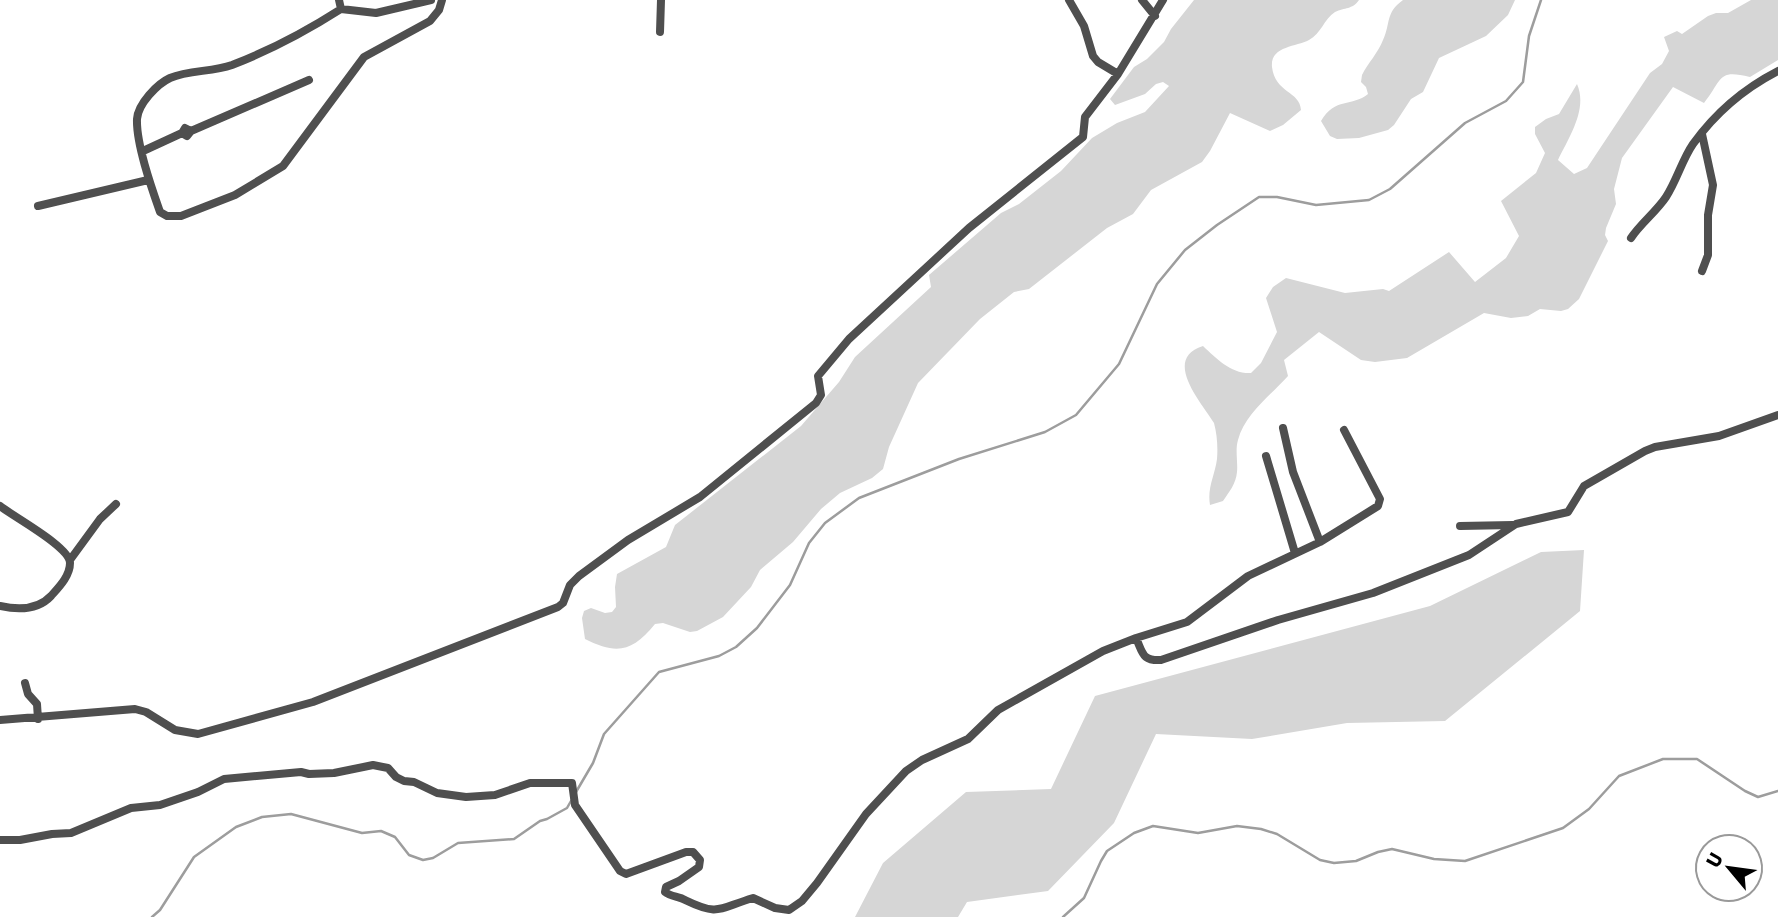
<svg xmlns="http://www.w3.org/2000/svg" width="1778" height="917" font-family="Jost,sans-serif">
<rect width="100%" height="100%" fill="#fff"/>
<path fill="#d6d6d6" d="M1194,0h165c-7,10 -14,7 -24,12 -11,7 -14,22 -26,28 -13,7 -39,6 -37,27 3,26 28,24 29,43l-18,15 -13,6 -40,-18 -20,38 -8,11 -51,28 -18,24 -26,14 -78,61 -15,3 -34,27 -62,64 -29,64 -6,22 -11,9 -32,15 -19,16 -28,33 -33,28 -9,17 -28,30 -26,14 -7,1 -27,-9 -8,1c-23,28 -38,31 -70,15l-3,-21 2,-7 7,-3 14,5 7,-1 4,-5 -1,-20 2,-13 49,-27 9,-22 126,-99 38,-44 16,-25 76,-70 -2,-12 72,-62 18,-9 42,-33 31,-33 25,-15 28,-11 24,-26 -6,-4 -7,2 -11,10 -30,11 -5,-6 24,-32 13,-8 17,-17 7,-13z
M1403,0h112l-7,15 -22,21 -47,22 -16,34 -12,7 -17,26 -6,5 -29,8 -22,1 -7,-3 -9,-15c14,-24 31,-14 47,-27l-2,-7 -5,-5 1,-7c6,-12 16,-22 21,-35 8,-17 2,-27 20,-40z
M1751,0h27v60l-28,17c-33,-8 -27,2 -46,26l-31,-16 -51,71 -8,31 2,15 -10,24 -1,7 3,6 -29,58 -11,10 -7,2 -21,-2 -12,7 -17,2 -27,-5 -77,45 -32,4 -14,-2 -42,-28 -35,28 4,16c-17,19 -43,38 -50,64 -3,10 0,22 -1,32 -1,12 -8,20 -14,29l-13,4c-3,-17 5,-30 7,-46 1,-12 0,-25 -3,-36 -13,-21 -52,-64 -11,-77 14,13 28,28 48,27l10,-10 16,-31 -11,-34 7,-11 13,-9 59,15 38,-4 6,2 60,-39 26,30 31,-24 13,-22 -18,-35 35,-28 9,-20 -10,-19v-7l11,-8 13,-5 18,-30c11,25 -8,53 -19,76l16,14 13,-6 63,-95 12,-9 7,-13 -5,-14 13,-6 5,3 26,-18 8,-3h12z
M1584,550l-4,61 -135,110 -98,2 -95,16 -96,-5 -42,89 -66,68 -81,11 -9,15h-103l28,-54 83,-71 85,-3 44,-93 335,-90 111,-54z"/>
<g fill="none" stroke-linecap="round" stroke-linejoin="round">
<path stroke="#9d9d9d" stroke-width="2.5" d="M576,792l17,-29 11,-29 55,-62 60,-16 17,-9 21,-19 33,-43 19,-42 16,-20 34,-25 100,-39 86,-27 31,-17 43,-51 38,-80 28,-34 32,-25 42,-28h18l39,8 53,-5 21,-11 75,-66 41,-22 17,-19 6,-46 12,-36
M152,917l8,-7 34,-53 42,-30 26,-10 29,-3 71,19 19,-2 14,6 14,18 14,5 10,-2 25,-15 56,-4 26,-18 7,-2 20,-11 4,-7
M1063,917l21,-19 17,-37 6,-10 27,-18 19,-7 45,7 39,-7 24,3 16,5 43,26 14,3 22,-2 22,-9 14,-3 42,10 31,2 98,-33 26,-19 30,-33 44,-17h34l48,32 13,6 20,-6"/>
<path stroke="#4f4f4f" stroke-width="8" d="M339,0l2,9 35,4 55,-13
M1069,0l15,26 9,30 5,6 20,12
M1142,0l13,16
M341,9c-36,23 -70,41 -109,56 -20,7 -43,5 -62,13 -13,6 -32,26 -33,41 -1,25 15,70 23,93l7,4h14l54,-21 48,-29 81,-109 66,-36 9,-11 3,-10
M660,32l1,-32
M191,131l118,-51
M143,151l39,-18 3,-5 6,3 -4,5 -5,-3
M38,206l110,-26
M1631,238c10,-15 25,-26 35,-41 11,-17 16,-37 27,-53 23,-32 50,-55 85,-73
M1702,271l6,-16v-40l5,-30 -11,-51
M1283,428l10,44 27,70
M1266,456l29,97
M0,506c14,11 70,41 70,57 0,13 -11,24 -19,33 -13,14 -33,14 -51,10
M1460,526l53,-1
M70,560l30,-41 16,-15
M1136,638l51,-16 61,-46 72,-34 58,-36 2,-7 -36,-69
M25,683l3,11 9,10 1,15
M0,720l135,-11 11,3 29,18 23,4 115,-32 245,-95 5,-4 7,-18 9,-9 49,-36 72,-43 116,-94 5,-8 -3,-19 31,-37 120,-111 114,-91 2,-20 33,-43 45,-74
M0,840h20l32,-6 19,-1 60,-25 29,-3 38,-13 26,-13 77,-7 8,2 25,-1 39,-8 15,3 8,9 8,4 10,1 23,11 29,4 29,-2 35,-12h42l3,22 45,66 6,3 60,-22h7l7,8 -1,7 -20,14 -13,6 -1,5c6,5 14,4 20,8 35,17 34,8 68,-2l22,10 14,2 13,-9 15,-18 49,-69 40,-43 16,-11 46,-21 30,-29 105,-59 33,-13c7,15 6,23 25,22l117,-40 95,-27 96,-38 47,-31 52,-12 16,-26 61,-35 10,-4 64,-11 59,-21"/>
</g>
<g transform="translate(1729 868) rotate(299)"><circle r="33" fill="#ffffff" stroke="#999999" stroke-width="2"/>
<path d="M0-5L12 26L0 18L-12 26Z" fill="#000000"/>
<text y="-10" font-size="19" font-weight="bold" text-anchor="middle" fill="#000000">U</text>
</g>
</svg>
